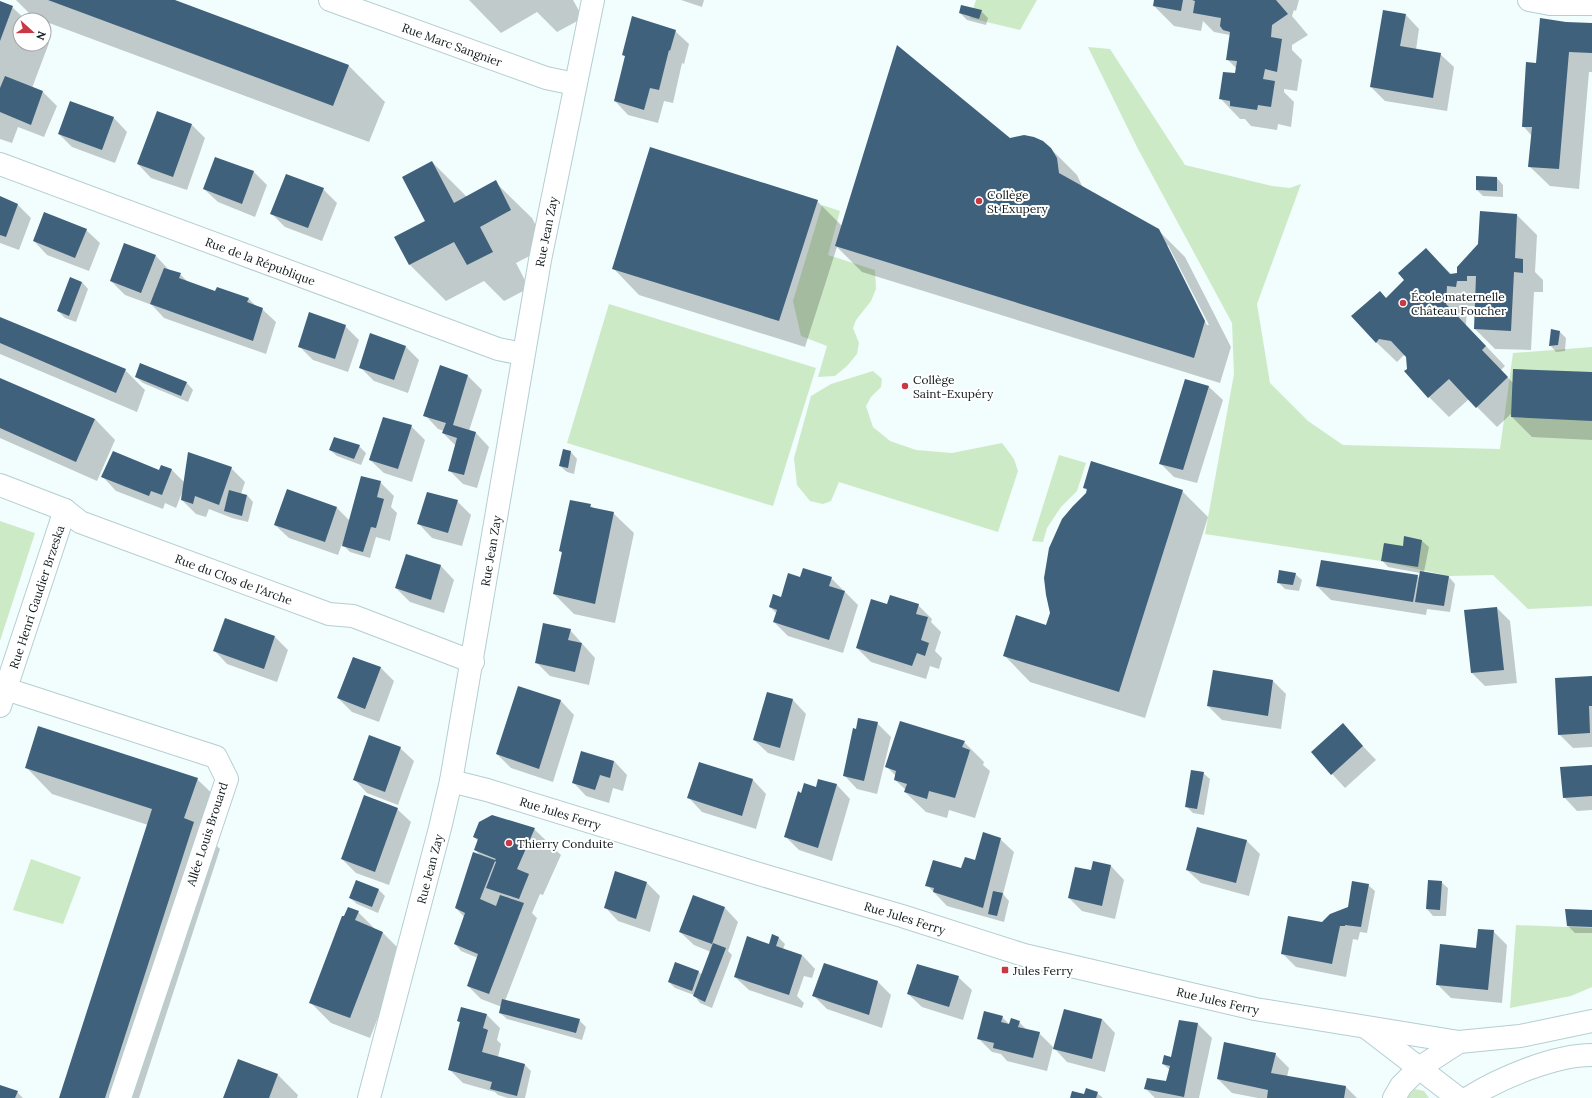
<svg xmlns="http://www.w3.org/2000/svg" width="1592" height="1098" font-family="Lora,serif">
<rect width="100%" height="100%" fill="#f2fdfe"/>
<path fill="#cdeac7" d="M976,0h61l-17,30 -50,-12z
M1088,47l22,2 75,116 87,21 18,2 11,-4 -44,120 13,79 38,38 35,24 157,4 13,-96 79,-6v259l-64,3 -35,-34 -44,1 -68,-15 -176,-27 29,-160 -2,-51 -95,-176z
M822,205l18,6 -12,44 47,15 1,19 -5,12 -15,19 -3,8 6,15 -2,11 -10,12 -12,10 -17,1 9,-31 -26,-10 -8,-35z
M609,304l207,64 -43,138 -206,-63z
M873,371l9,8 -1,8 -10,10 -5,9 7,21 17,14 26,9 36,3 50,-10 12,16 4,12 -20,61 -159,-50 -8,19 -8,3 -13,-3 -13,-16 -3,-27 17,-62 20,-12z
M1059,455l27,8 -9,28 -16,16 -14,21 -4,14 -11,-1z
M0,521l35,12 -35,108z
M31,859l50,18 -18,47 -50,-14z
M1516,925l76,3v59l-21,9 -61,12z
M1415,1089l9,2 5,7h-23z"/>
<path fill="#0003" fill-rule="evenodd" d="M16,0h156l177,66 36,36 -16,40 -336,-125z
M469,0h104l10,18 -26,14 -20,-20 -36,21z
M681,0h23l-2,7z
M1155,0h144l-3,11 -2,-1 -2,6 16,19 -16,10v5l10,10 -5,31 -13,-2v3l10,10 -3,25 -13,-3 -1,6 -26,-4 -6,-7h-5l-20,-21 16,-23 1,-6 -10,-10 3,-24 -16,-3 -11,-11 -2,10 -27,-5 -20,-20z
M0,2l12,5 14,13h-6v24h24v-6l5,5 -17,45 11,4 14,14 -13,31 -26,-10 -6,16 -12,-4z
M981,11l7,7 -2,7 -19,-5 -7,-7z
M1406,15l13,14 -3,21 24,4 14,13 -7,44 -62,-10 -14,-14z
M1566,23l26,1v48h-3l-10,117 -29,-3 -21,-20 3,-30 -9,-10 14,-62z
M675,31l14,13 -5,20 -2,-1 -9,40 -9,-2 -6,22 -30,-8 -13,-14 11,-44 -3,-3z
M70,102l44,16 13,14 -12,31 -43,-16 -13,-13z
M192,125l13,13 -18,52 -36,-12 -13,-14z
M1009,140l41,8 27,27 6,13 75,42 27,27 46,90 -11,36 -358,-111 -25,-25 -32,100 -166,-52 -26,-27 204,-67 25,25zM1165,245h3l41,80h-2z
M432,162l35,35 28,-15 37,36 15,29 -31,16 13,25 -25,13 -20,-20 -38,20 -36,-36 -14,-28 30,-16z
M254,172l13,13 -12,32 -37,-15 -14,-13z
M1497,178l6,7v12l-20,-1 -6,-6z
M323,189l14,14 -15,38 -37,-14 -14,-14z
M0,197l18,8 13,13 -12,32 -19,-7z
M1480,212l37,3 20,20 -2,37 8,8v12h-9l-3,58 -36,-1 -20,-20 1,-23h-9l-1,19 39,41 -4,4 12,13 79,-10v67l-60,-3 -20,-20v-4l-15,14 -28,-28 -20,18 -20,-20 -21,-28 -1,-13 -2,-2 -8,8 -21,-20 10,-43 20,-19 20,-31 25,25h7l21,-29z
M86,230l14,13 -11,28 -42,-16 -13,-14z
M156,256l13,14 11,4 8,8 28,10 33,7 7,7 6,3 14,13 -10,32 -102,-36 -12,-13 -27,-10 -14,-14z
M82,282l6,7 -12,33 -11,-4 -7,-7z
M0,318l125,52 20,20 -8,22 -137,-58z
M345,326l14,14 -11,32 -35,-12 -14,-14z
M1560,332l6,6 -1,13 -9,1 -6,-7z
M406,347l13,13 -11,33 -34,-12 -14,-14z
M141,365l46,18 6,7 -5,12 -45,-19 -7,-6z
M440,367l28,9 14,14 -13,41 7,2 13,14 -12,41 -14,-4 -14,-14 7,-24 -13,-13 1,-2 -6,-2 -13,-14z
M0,379l95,40 20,21 -18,41 -97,-43z
M1185,380l24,7 14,13 -26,83 -23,-6 -14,-14z
M411,426l14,14 -13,42 -28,-9 -14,-13z
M359,446l7,7 -5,12 -24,-9 -7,-6z
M571,452l6,7 -3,15 -7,-2 -7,-6z
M162,466l10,4 13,13 46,-15 14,14 -4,12 6,1 6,7 -5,20 -16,-4 -23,-9 -3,8 -10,-3 -14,-14 1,-10 -7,18 -11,-5 -2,6 -47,-18 -13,-14 57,-6z
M380,482l14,14 -3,11 6,6 -7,28 -14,-4 -6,21 -20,-6 -8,-8 -4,11 -49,-17 -14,-13 62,-17 13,13z
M1084,488l98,3 26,26 -63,201 -115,-36 -26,-27 42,-29 42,-135z
M457,501l14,14 -9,31 -30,-8 -13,-14z
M590,505l4,4 19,4 21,20 -19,90 -41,-9 -20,-20 9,-40 -3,-3z
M1422,541l7,6 -5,25 25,5 6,7 -5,28 -23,-3 -1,6 -95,-15 -14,-14 100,-10 3,2v-5l-32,-6 -6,-7 22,-13z
M441,566l13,14 -10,33 -34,-11 -14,-14z
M1295,574l7,6 -3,11 -14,-2 -7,-7z
M801,578h30l27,27 -15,48 -55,-17 -14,-14 3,-8 -7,-7 12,-9z
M918,605l14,14 -1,3 10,10 -6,19 7,7 -3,11 -9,-3 -4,13 -55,-17 -14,-14 31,-42z
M1497,608l13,13 7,62 -32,3 -13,-13z
M570,630l25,28 -6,27 -39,-9 -14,-14z
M275,637l13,13 -11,32 -50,-18 -13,-14z
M353,658l28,10 13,13 -15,41 -27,-10 -14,-14z
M1592,677v70l-19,1 -14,-14z
M1273,681l13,13 -5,35 -59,-9 -14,-14z
M519,688l42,13 13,14 -21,67 -42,-14 -14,-14z
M767,693l26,7 13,14 -12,47 -26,-8 -14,-13z
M877,723l14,14 -14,57 -20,-5 -13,-14 13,-45z
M1343,725l33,35 -31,28 -33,-36z
M964,742l20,20 -1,3 7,6 -15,47 -26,-8 -2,8 -21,-6 -21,-20 1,-2 -11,-10 1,-4 -10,-10z
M400,748l14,13 -16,44 -31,-12 -13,-14z
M614,761l13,14 -4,16 -10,-3 -4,15 -23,-7 -13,-14z
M699,764l54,16 13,14 -10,35 -54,-17 -13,-14z
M1592,766v44l-15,1 -13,-14z
M26,767l171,12 27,26 -12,36 8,8 -81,249h-79l88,-273 -96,-31z
M1203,773l7,6 -6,36 -11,-2 -7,-7z
M819,781l18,4 13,14 -18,62 -33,-11 -14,-14 17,-42 15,-6z
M397,809l14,13 -22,63 -33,-12 -14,-14z
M534,829l27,26 -18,40 -3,-1 -8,19 5,5 -32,83 74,19 7,7 -4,13 -75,-21 -7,-6 2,-6 -21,-8 -13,-13 10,-28 -17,-7 -6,-7 9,-27 -8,-9 25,-52 -6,-6 3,-9 -4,-4z
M1000,839l14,13 -11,42 6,7 -5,21 -57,-16 -20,-21 35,-15 13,-9z
M1246,840l14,14 -11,42 -48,-13 -14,-13z
M1094,862l17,4 13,14 -9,39 -33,-8 -13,-13 23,-26z
M1441,882l7,6 -2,28h-13l-6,-7z
M647,883l13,13 -10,36 -32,-11 -13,-14z
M1368,885l7,6 -8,42 -7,-1 -2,8 -5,-1 -7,38 -50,-10 -14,-14 41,-30 26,-15z
M378,889l7,7 -7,17 -21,-9 -7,-6z
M693,896l32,12 13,14 -10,29 4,4 -20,53 -12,-5 -6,-8 -19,-7 -6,-6 7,-19 23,9 3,3 9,-23 -17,-7 -14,-13z
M1592,911v22h-17l-7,-7z
M358,912l17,17 7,3 21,21 -33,85 -39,-15 -20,-20z
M1493,931l14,14 -5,58 -51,-5 -14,-14 40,-35z
M778,937l7,7 -2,5 19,6 13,14 -3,9 -8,-2 -7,20 7,7 -2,5 -53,-18 -14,-13 38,-31z
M958,977l14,13 -9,30 -41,-13 -14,-13z
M877,981l14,14 -9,33 -55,-19 -14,-14z
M486,1014l14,14 -3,12 4,4 -3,13 27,8 6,6 -6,27h-17l-10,-3 -3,-3 -32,-9 -14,-14 12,-46 -3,-2z
M1002,1017l8,8 9,-3 8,8 12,3 15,15 48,-29 13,14 -10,39 -38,-10 -14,-15 -6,24 -40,-10 -6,-7 -9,-2 -14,-14z
M1180,1021l18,3 14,14 -13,60h-44l-10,-10 22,-6 3,-12 -7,-6 9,-6z
M1275,1054l14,14 -2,9 59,10 11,11h-99l-26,-5 -14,-14z
M278,1075l20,20 -1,3h-72z
M0,1086l17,6 6,6h-23z
M1097,1093l6,5h-32l14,-3z"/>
<path fill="#3f617c" d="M48,0h127l174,65 -16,41z
M1154,0h29l-2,11 -28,-5z
M1192,0h84l12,14 -16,11 -1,12 11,2 -5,33 -12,-3 -2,10 12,2 -4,26 -13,-2 -1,5 -27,-4v-5l-11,-2 4,-27 12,1 2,-12 -11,-1 4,-28 -7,-2 -3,-4 1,-8 -28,-5 2,-12z
M0,1l13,5 -13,35z
M961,5l21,5 -3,9 -20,-6z
M1383,10l23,4 -6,32 41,7 -8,45 -63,-11z
M632,16l44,14 -6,21 -1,-1 -10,40 -9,-2 -6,22 -30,-9 11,-45 -3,-1z
M1540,18l26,4 26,1v30l-23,-1 -10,117 -31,-2 4,-40h-10l4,-65 10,1z
M897,45l113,93 14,-3 10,2 9,4 8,7 6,10 2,15 100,56 46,92 -11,37 -359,-112z
M5,76l38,15 -12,34 -31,-13v-24z
M70,101l44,16 -12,33 -44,-16z
M157,111l35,13 -19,53 -36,-13z
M650,147l168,53 -39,121 -167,-52z
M215,157l39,14 -12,33 -39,-15z
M432,161l22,42 42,-23 15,30 -31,17 13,25 -26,13 -13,-23 -45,23 -15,-28 31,-16 -23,-44z
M286,174l38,14 -16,40 -38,-14z
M1476,176l21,1v14l-21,-1z
M0,196l18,8 -12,33 -6,-2z
M1480,211l37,3 -2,44 8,1v14l-9,-1 -3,59 -37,-2 2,-53h-9v5h-10l-1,6 -9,-1 -1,18 40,42 -4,4 26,27 -32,31 -27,-29 -21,19 -24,-27 3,-2 -1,-12 -15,-16 -12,-2 -3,4 -25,-27 29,-25 6,7 18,-18 -6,-7 28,-25 24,26 7,-1v-6l21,-23z
M44,212l43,17 -12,29 -42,-17z
M124,243l32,12 -15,38 -31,-12z
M164,268l17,5 -2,5 36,13 2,-4 32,11 -2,4 16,6 -10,33 -103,-37z
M70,277l12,5 -13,34 -12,-5z
M309,312l37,13 -11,34 -37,-12z
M0,317l126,52 -10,24 -116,-50z
M1551,329l9,2 -2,14 -9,1z
M370,333l36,13 -12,34 -35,-12z
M140,363l47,19 -6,14 -46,-19z
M440,365l28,10 -15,50 23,7 -12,43 -16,-4 9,-33 -15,-5 4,-10 -23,-7z
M1513,369l79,3v49l-81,-4z
M0,378l95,41 -19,43 -76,-34z
M1185,379l24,7 -26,84 -24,-6z
M383,417l29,8 -14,44 -29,-9z
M334,437l26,8 -6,14 -25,-9z
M563,449l8,2 -3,17 -9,-2z
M113,451l46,19 2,-5 11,4 -10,26 -11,-4 -2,5 -48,-19z
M188,452l44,15 -13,38 -24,-9 -2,8 -12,-4z
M1091,461l92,29 -64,202 -116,-36 13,-41 30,10 4,-12 -4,-18 -2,-17 5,-30 13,-29 11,-13 13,-13 1,-4 -4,-1z
M361,476l20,5 -4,16 7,2 -8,29 -5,-1 -8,25 -21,-6z
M287,489l50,18 -12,35 -51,-17z
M229,490l18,5 -5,21 -18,-5z
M427,492l31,8 -10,33 -31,-9z
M570,500l21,4 -1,3 24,5 -19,92 -42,-10 9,-42 -3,-1z
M1404,536l18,4 -4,27 -37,-6 3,-18 19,3z
M406,554l35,11 -10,35 -36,-12z
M1321,560l97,15 -5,27 -97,-16z
M803,568l29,9 -3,9 16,5 -16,49 -56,-18 4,-12 -8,-3 4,-13 8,3 7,-24 12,4z
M1279,570l17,3 -3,12 -16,-2z
M1420,571l29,5 -5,30 -29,-4z
M890,595l29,9 -3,10 12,3 -7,23 8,3 -4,13 -8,-3 -5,13 -56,-18 15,-49 16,5z
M1497,607l7,63 -33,3 -7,-63z
M225,618l50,18 -11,33 -51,-18z
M543,623l28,6 -3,11 14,3 -7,29 -40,-9z
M353,657l28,10 -16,42 -28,-11z
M1213,670l60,10 -5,36 -61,-10z
M1592,676v30h-3l1,27 -32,2 -3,-57z
M518,686l43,14 -22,69 -43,-15z
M767,692l26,7 -13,49 -27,-8z
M858,718l20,4 -14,59 -21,-5 10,-48 3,1z
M900,721l65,20 -3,6 8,3 -15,48 -26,-7 -2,8 -23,-7 3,-8 -13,-4 2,-9 -11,-4z
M1343,723l20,23 -32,29 -20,-23z
M38,726l160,52 -14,40 10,4 -89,276h-46l93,-289 -127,-41z
M369,735l32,12 -16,45 -32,-12z
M581,751l33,10 -4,17 -10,-3 -5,15 -23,-7z
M699,762l54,17 -11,37 -55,-18z
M1592,765v31l-29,2 -3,-31z
M1191,770l13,2 -7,37 -12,-2z
M818,779l19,5 -19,64 -34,-11 14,-46 3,2 3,-10 12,4z
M364,795l34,13 -23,64 -34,-13z
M492,815l43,13 -18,41 12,5 -10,25 -33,-11 10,-26 -1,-1 -15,38 16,7 4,-11 24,8 -35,91 -22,-8 11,-32 -24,-10 11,-31 -10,-5 18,-56 22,8 1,-1 -22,-9 4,-11 -5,-2 6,-15z
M1197,827l50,13 -11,43 -50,-13z
M983,832l18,6 -18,70 -50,-16 1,-4 -9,-2 8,-26 28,8 4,-11 10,3z
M1093,861l18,4 -9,41 -34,-8 7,-31 16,3z
M615,871l32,11 -11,37 -32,-11z
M356,880l23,9 -7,18 -23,-9z
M1428,880l14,1 -2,29 -14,-1z
M1352,881l17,3 -8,43 -16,-2v1h-5l-8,38 -51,-10 7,-38 34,6 8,-8 18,-7z
M993,891l10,2 -6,23 -9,-2z
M693,895l32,12 -13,37 -33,-12z
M348,907l11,4 -4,9 28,12 -33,86 -41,-15 33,-87h2z
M1565,909l27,1v17l-25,-1z
M1478,929l16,1 -6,60 -52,-5 4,-41 36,4z
M772,934l7,3 -3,9 26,9 -13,40 -55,-18 13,-41 22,8z
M713,943l13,5 -21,54 -12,-6z
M675,962l24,9 -7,20 -24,-9z
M824,963l54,18 -9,34 -57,-19z
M917,964l42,12 -10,31 -42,-13z
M502,999l78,20 -4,14 -77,-20z
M461,1007l26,7 -4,14 5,2 -6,22 43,12 -8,32 -27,-7 2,-7 -44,-12 12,-48 -3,-1z
M1064,1009l38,10 -10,40 -39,-10z
M984,1011l19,5 -2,6 8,2 2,-6 9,3 -2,6 22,5 -7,26 -40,-10 1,-5 -17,-4z
M1179,1020l19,3 -14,74 -40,-8 3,-11 19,3 4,-15 -8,-2 2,-9 7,2z
M1224,1042l52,11 -5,20 75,13 -2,12h-77l1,-8 -51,-11z
M238,1059l40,15 -9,24h-46z
M0,1085l18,6 -3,7h-15z
M1086,1088l12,4 -2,6h-26l2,-7 12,3z"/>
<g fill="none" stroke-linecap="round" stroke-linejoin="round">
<defs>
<g id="minor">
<path id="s1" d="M330,0l216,78 29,6"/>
<path d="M1529,0l21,4h42"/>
<path id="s2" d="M0,164l498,185 25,5"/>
<path id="s3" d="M0,485l65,25 15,12 249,92 24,2 120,46"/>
<path d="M6,689l210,68 11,22 -107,319"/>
<path id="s4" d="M0,706l65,-196"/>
<path id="s5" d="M451,781l36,9 272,84 143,42 122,39 231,54 204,33"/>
<path d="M1367,1028l91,70"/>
<path id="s6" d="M369,1098l71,-270 11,-47 89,-521 53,-260"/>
<path d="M1394,1098l7,-12 18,-18 40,-26 61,-6 72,-15"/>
<path d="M1468,1098c32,-20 86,-43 124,-43"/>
</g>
</defs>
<use href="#minor" stroke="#b4ced2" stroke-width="24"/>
<use href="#minor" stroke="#fff" stroke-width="22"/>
</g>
<g fill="#c93945" stroke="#fff" stroke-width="1.5">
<circle cx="979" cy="201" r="4"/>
<circle cx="1403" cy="303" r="4"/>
<circle cx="905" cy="386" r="4"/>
<circle cx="509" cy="843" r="4"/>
<rect x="1001" y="966" width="8" height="8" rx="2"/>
</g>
<g text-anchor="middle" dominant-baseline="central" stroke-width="4" stroke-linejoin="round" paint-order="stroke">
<g font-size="12" fill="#10191b" stroke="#fff">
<text stroke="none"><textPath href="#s1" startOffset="130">Rue Marc Sangnier</textPath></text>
<text stroke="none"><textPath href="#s6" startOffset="885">Rue Jean Zay</textPath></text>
<text stroke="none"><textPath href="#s2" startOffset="278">Rue de la République</textPath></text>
<text stroke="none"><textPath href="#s6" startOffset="561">Rue Jean Zay</textPath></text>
<text stroke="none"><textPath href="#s3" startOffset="253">Rue du Clos de l'Arche</textPath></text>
<text stroke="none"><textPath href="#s4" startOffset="115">Rue Henri Gaudier Brzeska</textPath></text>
<text stroke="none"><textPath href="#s5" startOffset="114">Rue Jules Ferry</textPath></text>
<text transform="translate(207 834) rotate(-72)">Allée Louis Brouard</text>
<text stroke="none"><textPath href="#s6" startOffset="237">Rue Jean Zay</textPath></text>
<text stroke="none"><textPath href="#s5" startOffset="474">Rue Jules Ferry</textPath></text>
<text stroke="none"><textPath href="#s5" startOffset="798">Rue Jules Ferry</textPath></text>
</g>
<g font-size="12" fill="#10191b" stroke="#fff" text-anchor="start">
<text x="987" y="194">Collège<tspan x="987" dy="14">St Exupery</tspan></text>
<text x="1411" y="296">École maternelle<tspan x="1411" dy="14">Château Foucher</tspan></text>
<text x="913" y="379">Collège<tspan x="913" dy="14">Saint-Exupéry</tspan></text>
<text x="517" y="843">Thierry Conduite</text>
<text x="1013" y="970">Jules Ferry</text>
</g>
</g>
<g transform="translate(32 32) rotate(111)"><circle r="19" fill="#ffffff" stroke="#9fa3a4"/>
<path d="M0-3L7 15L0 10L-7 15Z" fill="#c93945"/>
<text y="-6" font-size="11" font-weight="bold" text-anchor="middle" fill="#10191b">N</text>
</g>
</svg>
